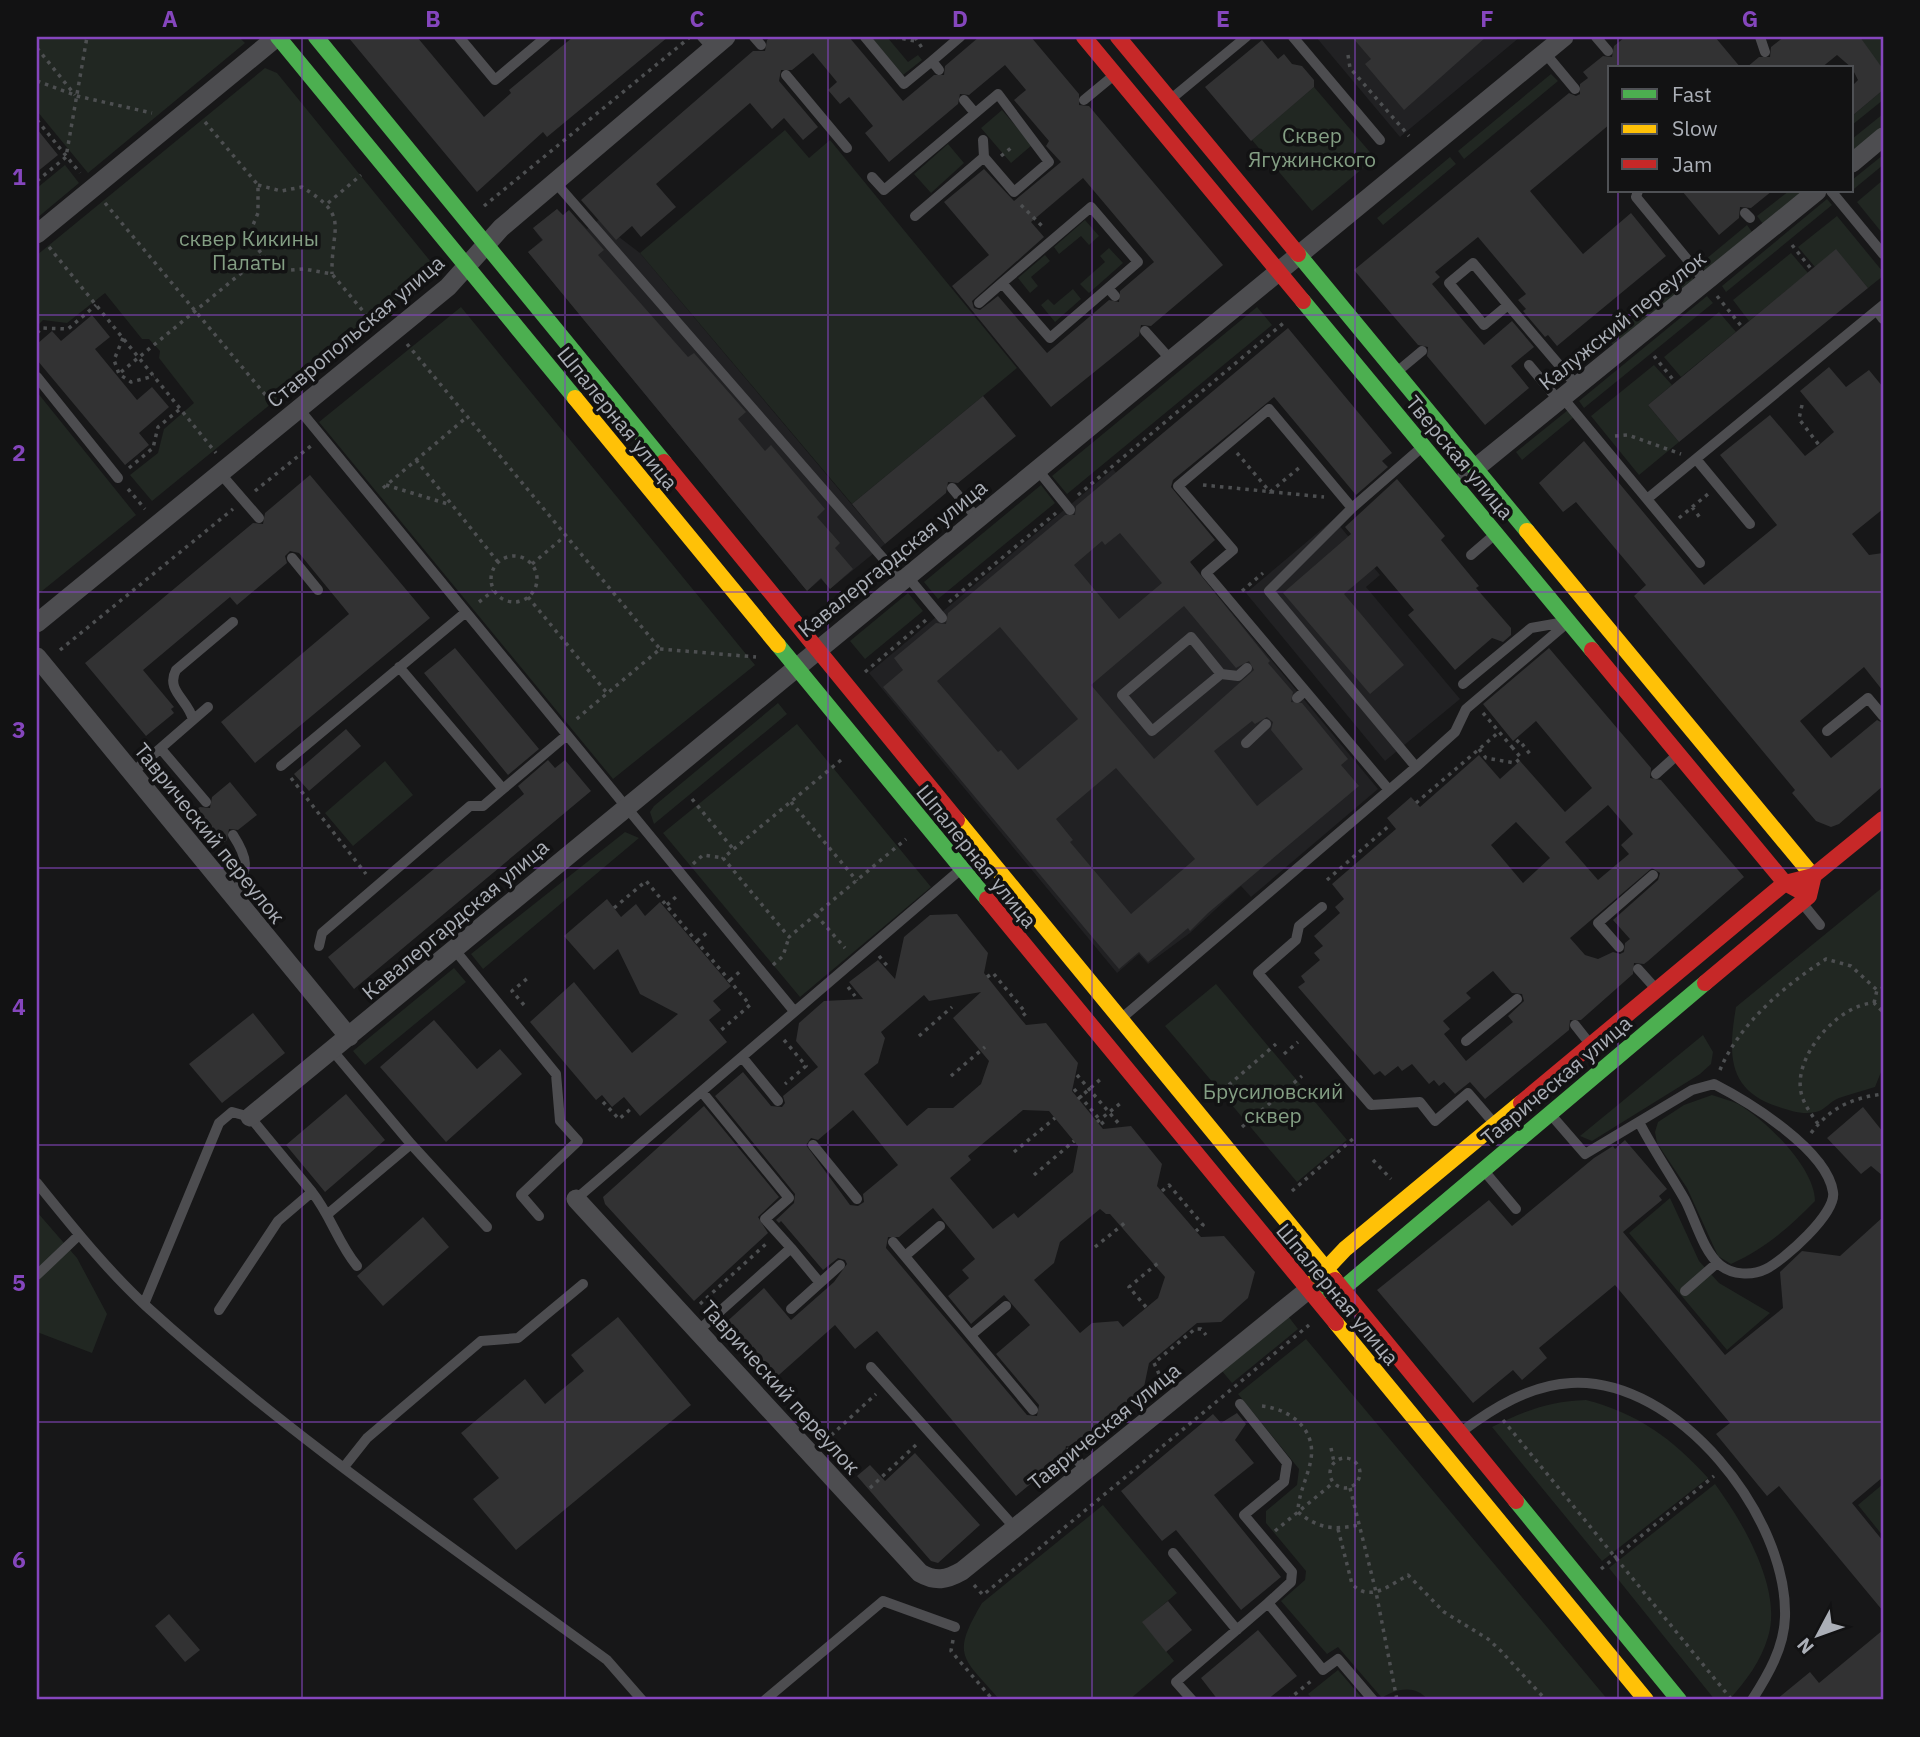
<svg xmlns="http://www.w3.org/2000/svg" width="1920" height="1737" font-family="'IBM Plex Sans',sans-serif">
<rect width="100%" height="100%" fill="#171718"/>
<path fill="#212123" d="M1316,37h204l-120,100z
M557,209l16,18 7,-5 7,7 14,-11 18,19 21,16 245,291 -55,45 -9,-10 -14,12 -279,-339 14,-12 -9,-12z
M1113,469l265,320 -127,108 -10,-11 -51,47 -42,31 -9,-10 -22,19 -248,-300z
M1334,519l46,56 -14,12 94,112 -75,62 -139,-168z"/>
<path fill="#212722" d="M37,37h202l6,6 -157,130 -51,-62z
M871,37h16l21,25 10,-7 4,5 -19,15z
M1857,37h26v32z
M265,68l12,5 154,189 -1,12 -278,227 -22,-26 28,-22 6,-24 30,-26 -35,-45 1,-7 -11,-12h-7l-37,-46 -38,30 -24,-3 -6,6v-71z
M1551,74l7,7 -94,78 -6,-8z
M1314,87l61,71 -63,53 -60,-71z
M1883,90v10l-31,25v-9z
M1002,110l30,35 -21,18 -30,-35z
M1883,114v12l-31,26v-13z
M785,130l24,28 21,-18 187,228 -165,136 -212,-251z
M948,144l16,19 -33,30 -17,-19z
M1883,155v10l-34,28 3,-13z
M1450,157l6,7 -73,61 -6,-7z
M65,165l14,18 -42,35v-30z
M1883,180v54l-26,-32z
M1789,191h15l-41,33 -6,-8z
M1827,199l5,6 -106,87 -4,-6z
M1837,216l46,56v4l-15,12 -32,-38 -21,17 -17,-20z
M1085,220l14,16 -10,9 -8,-9 -22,18 -5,-7z
M1747,225l5,7 -47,39 -5,-7z
M1109,248l14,15 -34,30 -9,-9 25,-22 -5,-6z
M1791,253l17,20 -59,48 -16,-21z
M1045,255l5,6 -19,16 7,9 -8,7 -12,-15z
M1688,273l6,7 -80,66 -6,-7z
M1073,289l8,10 -26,23 -14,-17 7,-6 6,6z
M1707,296l6,7 -129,105 -5,-7z
M461,307l294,358 -142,114 -294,-357z
M1257,307l15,18 -205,169 -15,-18z
M1719,312l17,20 -55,45 -17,-20z
M1654,365l18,20 -24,20 31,37 -40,33 -48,-59z
M37,392l99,123 -99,80z
M1568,410l6,7 -52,43 -6,-8z
M1041,485l14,18 -117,96 -14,-17z
M908,593l15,18 -58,48 -15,-18z
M778,703l9,11 -133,110 -4,-12 4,-6z
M797,724l134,163 -131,110 -137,-164z
M385,761l28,34 -60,51 -28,-33z
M625,832l14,6 -156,131 -12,-15z
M1883,887v180l-8,20c-12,4 -25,7 -36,11 -9,3 -14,12 -23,14 -14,3 -24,-1 -37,-5 -52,-16 -51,-53 -43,-100z
M454,968l12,14 -101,83 -12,-14z
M1216,984l131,156 -50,42 -132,-156z
M1703,1035l10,17 -2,12 -11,10 -108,67 -12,-5z
M1712,1095c8,3 18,5 26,9 28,16 77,64 77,97 -25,26 -51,48 -84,63l-13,-8 -31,-68 -30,-45 -2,-11 3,-10 26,-17z
M1670,1198l29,63 20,22 51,30 -43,37 -98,-117z
M37,1212l40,46 30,56 -15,39 -55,-21z
M1288,1316l10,13 -66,54 -10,-12z
M1306,1339l302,361h-180c-12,-15 -31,-12 -46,-2l-44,-51 -11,7 -46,-53 24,-21 1,-9 -40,-48v-12l31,-26 2,-16 -61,-75z
M1586,1400c51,13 87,39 122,78l-106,83 -110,-134c32,-16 58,-26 94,-27z
M1715,1484c27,37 68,105 53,153 -7,24 -22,44 -39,63h-14l-106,-132z
M1883,1484v52l-25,-31z
M1103,1505l74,88 -34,29 31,39 -45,39h-129c-37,-43 -50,-43 -18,-97z
M1338,1670l26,30h-50l-6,-6z"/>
<path fill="#323233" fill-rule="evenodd" d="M348,37h69l67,80 27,-24 -2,-3 64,-53h95l-121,100 -4,-5 -66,60z
M771,37h78l54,64 31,-26h10l1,-9 34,-29h52l48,57v11l10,1 134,159 -72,61 -10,-1 -2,11 -88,71 -99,-121 37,-31 -45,-53 40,-33 30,32 47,-39 -15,-16 3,-5 -35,-41 12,-10 -21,-25 -36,30 -9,-1 -2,10 -69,58 -24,-29 8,-7 -24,-29 -9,7 -12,-14 9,-8 -24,-29 -21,17h-11l-2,11 39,46 -15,13 -19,-22 -12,11 -22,-26 -94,81 20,23 -35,30 -9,-11 -16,14 -35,-40 172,-149h12l2,-11zM1083,178l71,84 -34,29 -1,11 -10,-2 -62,53 -49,-57 -18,14 -6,-2 -2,-7 72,-64 -13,-15z
M1352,37h134l-82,73 -39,-46 6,-5z
M1625,37h90l26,31h-131v56l-80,67 53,63 48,-41 35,43 -109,90 -9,-11 -3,2 -22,-26 3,-2 -8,-9 8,-6 -48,-57 -43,35 5,5 -8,7 52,61 28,-24 22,26 -23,19 18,22 -44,37 -58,-69 1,-9 -10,-2 -64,-75 215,-177 7,3 4,-2v-10l8,-6 -5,-6 20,-16 9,1 2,-11z
M1784,37h76l23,32v21l-31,26v-30l6,-6 -6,-12 -15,-13 -16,13h-75l13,-11h11l1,-10z
M1262,40l16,19 6,-5 8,10 10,2 12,14v7l-63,54 -46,-54z
M37,129l21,26 -21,17z
M1682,191h90l-21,17 -11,-1 -1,11 -20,17z
M557,209l6,6 6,-5 35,40 -6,5 90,102 6,-4 52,59 -8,7 27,32 6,-6 54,64 -8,8 23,26 -5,5 18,21 -23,20 -9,-11 -14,13 -279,-339 15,-12 -10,-12z
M1836,249l32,39 -189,154 -31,-37z
M92,315l18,22 -15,12 42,51 15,-13 17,20 -30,26 10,12 -24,20 -88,-105v-16l15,-13 9,10z
M1288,328l104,125 -10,8 6,6 -32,28 -82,-98 -101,83 -2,7 44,53 -25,22 80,99 -2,2 25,29 -2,10 11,1 46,56 -7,6 18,21 -151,127 -18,18 -2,-3 -40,34 -9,-10 -20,17 -236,-282 20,-17 -9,-12 42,-35 10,1 2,-11 117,-98h10l1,-9zM1120,533l42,50 -43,36 -45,-54 28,-24 3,4zM1184,606l52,62 13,-7 5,9 -100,89 -63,-74zM1000,627l78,92 -60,51 -17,-20 -3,2 -61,-71zM1267,717l6,5 -2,8 32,39 -46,37 -43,-55 38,-30 3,3zM1116,768l79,91 -64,55 -61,-72 3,-2 -17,-21z
M1829,367l17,20 23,-17 14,17v122l-31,25 17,21 14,-2v138l-19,-24 -64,54 31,37 46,-38 6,3v63l-44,38 -8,3 -15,-6 -24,-28 3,-3 -161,-194 12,-11 -70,-83 -13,10 -24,-29 45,-42 120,144 73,-60 -57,-70 50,-40 35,41 14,-11 15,-13 -34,-41z
M983,396l33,40 -58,47 -10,-1 -2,11 -61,51 -33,-40z
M310,475l120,143 -175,145 -34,-41 128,-108 -50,-61 -9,-2 -5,5 2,7 -50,42 -7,-8 -87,73 31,37 -3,2 3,4 -28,23 -61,-73 168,-140 10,1 2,-11z
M1397,479l48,57 -4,4 38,46 -3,2 35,40v7l-8,7 -11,-4 -37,32 -47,-55 6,-5 -37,-44 -33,28 60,71 -34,29 -87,-101 68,-59 -6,-7z
M455,648l84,101 -31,26 -84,-102z
M1549,648l102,120 -1,10 11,2 83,97 -96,84 -4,3 -10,-1 -1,11 -52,46h-11l-1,10 -84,69 -15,-17 -15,12 -11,-12 -5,4 -5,-6 -5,4 -17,-20 -10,7 -4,-5 -13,10 -5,-5 -6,4 -76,-88 7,-5 -4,-6 19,-16 -6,-7 9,-7 -9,-10 26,-23 -5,-6 9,-8 -12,-15 64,-55 -9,-11 24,-21 9,10 59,-52 21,24 20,-18 45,51 27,-24 -56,-67 -23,20 -30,-37zM1608,805l25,29 -12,11 8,9 -31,26 -33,-38zM1516,822l34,36 -27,25 -32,-38zM1652,868l8,5 -2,7 -45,40 17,19 -5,4 -1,9 -4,2 -7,-2 -15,7 -13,-4 -15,-17zM1493,971l19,22 10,1 2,7 -16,15 5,6 -47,39 -22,-27 6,-5 -7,-8 28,-23 -5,-5z
M346,729l15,17 -52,45 -15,-17z
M548,760l7,8 10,-8 26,31 -237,198 -26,-32 196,-163 -6,-8z
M230,782l27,33 -19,15 -9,-1 -2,11 -6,5 -27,-34 6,-4 10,1 2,-11z
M607,899l14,18 15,-13 9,12 15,-14 71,84 -18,15 8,9 -12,10 18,22 -87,74 -16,-19 -12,10 -10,-12 -6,5 -66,-78 44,-40 58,71 46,-39 -38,-20 -22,-45 -24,21 -30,-34z
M957,914l31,39 -4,20 36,45 6,7 20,-2 32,40 -6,28 31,38 28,-3 31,38 -5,22 44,51 23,-1 31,36 -7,26 -27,24 -24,1 -48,40 -5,24 -69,60 -9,-1 -2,10 -48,40 -139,-165 -22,18 -20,-24 -64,57 -49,-56 42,-38 27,32 43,-38 13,-18 -2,-4 -7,-2 -15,12 -42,-49 -2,2 -3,-3 18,-17 1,-9 -80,-98 28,-24 28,34 11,1 3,-4 -2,-7 35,-29 -22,-26 3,-18 25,-22 39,-2 -14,-17 29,-22 17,19 9,-42 26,-22zM981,992l-28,26 36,43 -8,23 -28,24h-25l-21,18 -43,-52 14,-11 7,-25 -4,-6 43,-37 5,6zM853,1110l45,55 -35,29 1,8 -6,4 -8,-1 -44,-60 5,-7 7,2zM1023,1110l26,1 29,35 -5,26 -55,46 -4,-5 -21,16 -43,-51 21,-18 -3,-4zM933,1208l42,51 -13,11 7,8 -21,18 23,28 33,-29 26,30 -34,29 43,51 -2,11 -10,-1 -141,-167 2,-11h11zM1100,1209l6,5h4l55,63 -7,21 -35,29 -5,-6 -26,2 -12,10 -46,-53 20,-17 6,-21z
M253,1013l32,40 -63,50 -33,-39z
M434,1020l43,49 23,-20 22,25 -76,68 -66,-75z
M346,1094l39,46 -60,52 -39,-47z
M704,1106l75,91 -21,20 10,16 -74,68 -89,-97 -2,-7z
M1863,1107l20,25v44l-12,-10 -10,8 -34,-36z
M1625,1140l42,49 -8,7 3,4 -39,32 102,123 58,-47 -3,-36 22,-21 38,5 43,-39v260l-31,26 31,38v70l-104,-125 -12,10 -51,-62 14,-11 -115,-138 -76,63 8,10 -25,22 -9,-10 -40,33 -96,-113 112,-90 23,26 82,-68 19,-12 2,3z
M423,1217l26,30 -66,59 -26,-30z
M618,1317l73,88 -175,145 -43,-51 26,-21 -38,-45 64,-54 20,25 39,-33 -13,-16z
M1237,1413l9,11 -11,16 19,23 -40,32 67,82 -40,33 -65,-80 -14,11 -41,-50 92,-77 8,9z
M915,1453l65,72 -42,38 -7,-2 -74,-85 13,-11 15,16z
M1168,1601l24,29 -26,22 -24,-30z
M169,1614l31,36 -15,12 -30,-36z
M1258,1630l39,46 -30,24h-49l-17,-22z
M1883,1630v70h-107l34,-28 9,11z"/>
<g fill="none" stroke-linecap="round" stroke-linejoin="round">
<path stroke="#4d4f51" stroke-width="3.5" stroke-dasharray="3.5 5" stroke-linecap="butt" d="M894,37l21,4
M915,37l9,14
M37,48l38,47
M1348,55l2,13 59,68
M37,81l40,15 75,17
M37,120l43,53
M205,122l53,63v28l-10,24 28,34 28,-2 28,5 41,49
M1001,156l10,-8
M37,181l29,-24 21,-120
M258,185l23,6 21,-4c49,30 29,38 30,87
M105,203l168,201
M328,203l33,-28
M1021,205l22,22
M484,206l205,-168
M1792,245l20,25
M49,247l167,206
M1717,296l25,31
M37,333l5,-5 26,1 28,-24
M123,338l-9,22 5,14 12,8 23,-6
M407,344l253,305 -87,73
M1654,356l21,26
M121,372l141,-116
M1802,405l-3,14 20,26
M1615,436l13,-1 53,19
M1237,453l33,39 30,-25
M416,460l82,102
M129,468l24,-20 5,-21 22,-18
M386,485l65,20
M1203,485l121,12
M383,488l84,-71
M128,489l17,20
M255,491l57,-46
M1078,495l208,-174
M1692,507l9,12
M1679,518l29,-24
M491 579a23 23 0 1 1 46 0a23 23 0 1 1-46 0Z
M532,564l33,-28
M1242,591l21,-18
M528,597l79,96
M479,602l14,-11
M949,602l107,-89
M660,649l96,8
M60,650l173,-141
M865,672l61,-52
M1483,713l29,34 7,-7 11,14
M1479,749l7,9 29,5 6,-5 -9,-11
M841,760l-118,98 66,79 117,-98
M291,778l75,96
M692,799l42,51
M791,802l66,79
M1416,803l83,-71
M693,864l10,-9 20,3
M1327,880l64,-56
M667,905l11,-10
M614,908l32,-27 104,124 -31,27
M816,915l29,33
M697,941l12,-10
M879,956l10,12
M773,965l10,-9 6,-19
M987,977l6,-4 33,40 -6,5
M730,980l13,-11
M848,987l7,9
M1874,1003l3,-13
M524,1005l-12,-14 17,-14
M919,1036l33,-29
M784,1040l22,26 -21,18
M1284,1054l14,-12
M1720,1070c19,-46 65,-85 106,-111l25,7 26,24 6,-2
M1077,1075l43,50
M951,1076l34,-29
M1074,1089l31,37
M1216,1096l60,-52
M1078,1099l25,-22
M603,1102l16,17 14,-12
M1097,1122l25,-20
M1818,1124c-6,-9 -13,-18 -16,-28 -12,-37 36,-92 72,-93l9,9
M1242,1127l60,-51
M1811,1133c20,-26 41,-35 72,-39
M1014,1152l41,-34
M1373,1160l18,19
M1034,1175l40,-34
M1162,1191l7,-6 34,40 -7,6
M1292,1191l62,-53
M1095,1247l31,-25
M700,1304l67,-61
M1146,1307l-17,-20 29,-24
M1159,1374l-5,-11 41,-34h6l5,6
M1262,1406c27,3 54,22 49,53 -3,18 -13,35 -13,53 21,17 35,18 61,13
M1503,1420l229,280
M825,1441l51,-47
M1331,1448l3,14
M1330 1473a15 15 0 1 1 30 0a15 15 0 1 1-30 0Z
M870,1488l48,-45
M1350,1488l26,104 21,108
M1338,1529l14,55c18,19 38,1 56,-9l36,37 44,27 13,12 45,49
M1275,1531l58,-48
M1601,1569l113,-93
M974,1585l9,10 326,-270
M953,1640l-2,11 42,49
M1288,1700l23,-19"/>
<path stroke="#4d4d50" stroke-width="10" d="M459,37l36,43 51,-43
M702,37l10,11
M754,37l7,8
M865,37l39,47 28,-23 7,9
M1293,37l87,103
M1596,37l12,14
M1760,37l5,15
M1545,53l30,36
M932,61l28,-24
M786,75l61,73
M1171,99l75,-62
M964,100l11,13
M1084,100l29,-24
M872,177l12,13 114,-96 51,68 -35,30 -30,-35 -1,-17
M555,182l347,398
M1638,191l-2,6 69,84
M1831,191l52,63
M1745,213l5,5
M915,216l69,-59
M1002,283l89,-76 47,55 -30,26
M979,303l23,-20 48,55 58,-50 7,8
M1508,305l-35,-42 -24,20 35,42 24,-20 69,81
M1877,311l6,8
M1145,331l26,29
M1529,365l30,36
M1398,371l24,-20
M37,377l81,101
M1563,398l137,165
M299,409l495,602
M1696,459l54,65
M1037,469l33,41
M220,473l39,45
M952,488l25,30
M1647,499l236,-194
M1352,508l-83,-99 -91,77 55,64 -27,23 183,217
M1471,555l22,-19
M292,558l26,32
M907,576l35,42
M1221,674l-30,-37 -69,58 30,36 69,-57 17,2 9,-8
M1463,684l68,-56 34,-6
M1297,698l8,-7
M193,720l15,-13
M1827,731l41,-33 15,18
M1246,743l20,-19
M161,749l45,53
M281,766l185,-154
M1416,767l-147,-176 83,-83 69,-60
M132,773l61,-53c-4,-20 -28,-29 -17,-50l57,-48
M1656,774l20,-18
M503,789l64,-54
M233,835c18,28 13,33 2,63
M1803,904l17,21
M1322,907l-23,19 -3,14 -38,33 113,132 49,-3 15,19 33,-28 25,29
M319,946l3,-13 148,-127h13l20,-17 -104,-122
M1619,947l-21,-24 55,-48
M454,949l102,125 4,47 18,20 -57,54 18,21
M1638,969l18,20
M1123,1017l293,-250 39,-35 11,-23 100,-85
M1575,1025l15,19
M1466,1041l51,-42
M332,1050l79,94 76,83
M742,1057l36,44
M702,1092l87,106 -24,21 26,29
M1552,1116l33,38 107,-64 22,-6c35,18 113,66 119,108 4,21 -49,68 -67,77 -14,7 -34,6 -46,-4 -17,-14 -25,-46 -35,-65 -15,-26 -32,-51 -46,-78
M813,1145l44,54
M1485,1172l31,37
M37,1183c34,42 69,86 109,123 143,130 305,240 461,354l35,40
M312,1192c19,24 26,51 45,74
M576,1199l384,-329
M329,1213l82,-69
M893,1242l140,168
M905,1256l35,-30
M37,1275l42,-40
M1685,1291l32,-28
M144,1304l75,-181 13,-11 18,5 62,75 -34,29 -59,89
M791,1309l49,-44
M699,1330l92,-82 29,35
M971,1335l35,-29
M871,1367l144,161
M1240,1404l47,59 -3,19 -40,33 48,57 -1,10 -23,21 55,67 15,-11 35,41
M1461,1432c32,-24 69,-47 110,-49 107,-6 217,134 214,234 -1,31 -17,58 -33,83
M1070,1452l16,18
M344,1467l23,-29 114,-97 37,-3 65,-54
M1173,1553l64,77
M765,1700l118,-99 72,26
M1192,1700l-16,-18 92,-79"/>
<path stroke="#4d4d50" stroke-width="19" d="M1852,163l31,-26
M37,234l240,-197
M1467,475l350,-284
M37,623l411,-336 53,-59 225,-191
M37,657l312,380
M250,1117l1314,-1080
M576,1199l344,374c16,9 26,7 42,-2l346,-281"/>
<path stroke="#4caf50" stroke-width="16" d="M278,37l297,361
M316,37l348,425
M1298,254l229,277
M1303,301l289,349
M778,645l209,254
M1322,1290h19l364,-307
M1516,1501l163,199"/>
<path stroke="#ffc107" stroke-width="16" d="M575,398l203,247
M1527,531l286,345
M957,820l378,460
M1313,1283l32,-34 176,-146
M1336,1323l310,377"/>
<path stroke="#c62828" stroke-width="16" d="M1084,37l219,264
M1118,37l180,217
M664,462l293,358
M1592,650l193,233 24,13
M987,899l349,424
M1705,983l104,-87 4,-17
M1521,1103l264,-220 28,-7 70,-57
M1335,1280l181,221"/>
</g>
<path fill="none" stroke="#8546bd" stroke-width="2" stroke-opacity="0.55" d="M302,37v1663M565,37v1663M828,37v1663M1092,37v1663M1355,37v1663M1618,37v31M1618,191v1509M37,315h1846M37,592h1846M37,868h1846M37,1145h1846M37,1422h1846"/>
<g text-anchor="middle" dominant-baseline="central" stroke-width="7" stroke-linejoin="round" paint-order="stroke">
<g font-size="21" fill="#849f84" stroke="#121213">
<text x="1312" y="135">Сквер<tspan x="1312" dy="24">Ягужинского</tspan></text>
<text x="249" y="238">сквер Кикины<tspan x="249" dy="24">Палаты</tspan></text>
<text x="1273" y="1091">Брусиловский<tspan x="1273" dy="24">сквер</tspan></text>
</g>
<g font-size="21" fill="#abafb7" stroke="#121213">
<text transform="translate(1622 320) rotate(-39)">Калужский переулок</text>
<text transform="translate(355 331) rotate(-40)">Ставропольская улица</text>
<text transform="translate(618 418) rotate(51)">Шпалерная улица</text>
<text transform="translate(1460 457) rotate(50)">Тверская улица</text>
<text transform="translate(892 558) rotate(-39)">Кавалергардская улица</text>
<text transform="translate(210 833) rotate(51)">Таврический переулок</text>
<text transform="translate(977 856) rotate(51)">Шпалерная улица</text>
<text transform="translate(455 919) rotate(-40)">Кавалергардская улица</text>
<text transform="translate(1556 1080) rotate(-40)">Таврическая улица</text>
<text transform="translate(1338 1294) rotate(50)">Шпалерная улица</text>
<text transform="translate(781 1387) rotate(48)">Таврический переулок</text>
<text transform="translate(1104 1426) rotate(-39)">Таврическая улица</text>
</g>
</g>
<rect width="1920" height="1737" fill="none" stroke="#121213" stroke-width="77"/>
<rect x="1608" y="66" width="245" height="126" fill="#121213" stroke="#4f5155" stroke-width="2"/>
<rect x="1622" y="89" width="35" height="10" fill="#4caf50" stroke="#4f5155" stroke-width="2"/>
<text x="1672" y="102" font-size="21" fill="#abafb7">Fast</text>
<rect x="1622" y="124" width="35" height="10" fill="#ffc107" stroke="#4f5155" stroke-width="2"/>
<text x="1672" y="136" font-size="21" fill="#abafb7">Slow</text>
<rect x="1622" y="159" width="35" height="10" fill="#c62828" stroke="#4f5155" stroke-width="2"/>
<text x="1672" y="172" font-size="21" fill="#abafb7">Jam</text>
<g transform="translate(1818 1635) rotate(229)" stroke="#121213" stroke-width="5" paint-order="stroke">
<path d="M0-5L12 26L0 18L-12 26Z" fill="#abafb7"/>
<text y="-10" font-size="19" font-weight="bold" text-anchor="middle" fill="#abafb7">N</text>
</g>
<rect x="38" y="38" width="1844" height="1660" fill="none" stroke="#8546bd" stroke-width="2.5"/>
<g font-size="23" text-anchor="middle" font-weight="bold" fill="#8546bd">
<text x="170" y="27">A</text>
<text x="433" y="27">B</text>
<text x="697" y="27">C</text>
<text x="960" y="27">D</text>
<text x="1223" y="27">E</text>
<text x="1487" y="27">F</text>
<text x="1750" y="27">G</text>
<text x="19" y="185">1</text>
<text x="19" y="461">2</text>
<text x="19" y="738">3</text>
<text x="19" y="1015">4</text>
<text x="19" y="1291">5</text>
<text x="19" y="1568">6</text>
</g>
</svg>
